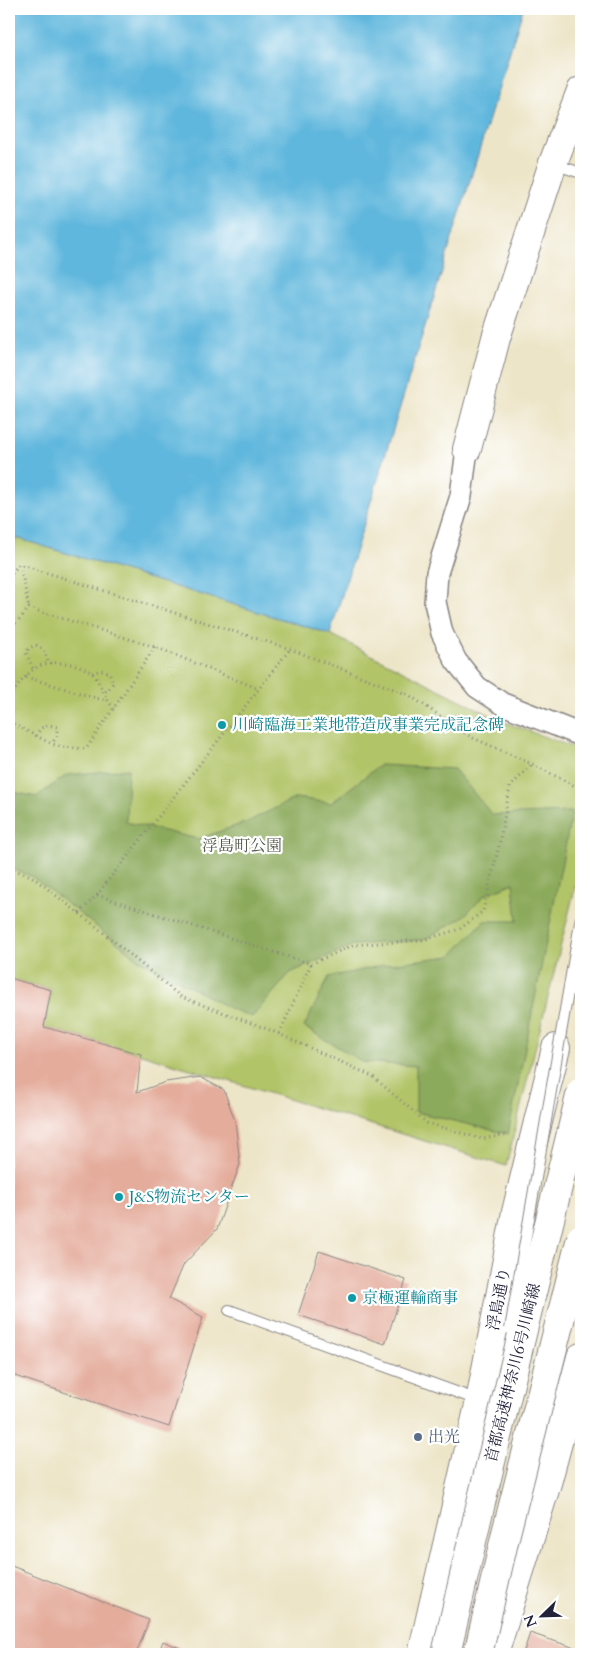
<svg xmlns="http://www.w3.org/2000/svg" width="590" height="1663" font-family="Cardo,'Noto Serif JP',serif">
<rect width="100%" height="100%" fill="#fff"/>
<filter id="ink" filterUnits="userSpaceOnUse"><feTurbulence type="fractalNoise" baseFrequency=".02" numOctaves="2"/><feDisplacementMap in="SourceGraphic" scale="10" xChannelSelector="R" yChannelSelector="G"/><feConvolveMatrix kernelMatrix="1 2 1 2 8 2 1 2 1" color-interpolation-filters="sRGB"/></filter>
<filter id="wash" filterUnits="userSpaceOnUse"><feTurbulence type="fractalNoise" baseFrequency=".0096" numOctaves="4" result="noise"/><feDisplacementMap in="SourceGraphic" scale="20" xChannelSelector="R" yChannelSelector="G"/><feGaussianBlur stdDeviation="1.12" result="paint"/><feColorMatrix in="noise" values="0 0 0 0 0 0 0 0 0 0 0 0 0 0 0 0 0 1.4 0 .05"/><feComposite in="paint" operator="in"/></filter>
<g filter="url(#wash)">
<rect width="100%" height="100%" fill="#ede5c8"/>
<path fill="#b1c468" stroke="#6a7352" d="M17,538l313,96 174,88 77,28v114l-75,302 -365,-112 -97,-27 7,-37 -42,-12v-430z"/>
<path fill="#8caa5c" stroke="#57664c" d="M380,765l74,4 38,46 80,-3 -64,322 -92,-22v-46l-53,-4 -59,-35 25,-50 60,-13 62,-8 33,-35h33l-4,-38 -28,12 -22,22 -40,23 -70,5 -63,28 -38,44 -23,-9 -92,-50 -106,-82 -22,-8v-77l27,6 31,-22 61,-6 -2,53 72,17 49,-17 49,-24 35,5z"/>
<path fill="#61b7dd" stroke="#426c8c" d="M9,9h514l-193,625 -313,-96 -8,10z"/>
<g id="blocks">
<path fill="#e4ac9b" d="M9,978l42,12 -7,37 97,27 -4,38 29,-10 34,-5 24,13 11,31 5,43 -23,65 -33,35 -15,35 34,18 -34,110 -160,-53z
M319,1251l87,29 -21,64 -87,-29z
M9,1565l140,55 -13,34h-122l-5,-2z
M530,1633l51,17v4h-58z
M163,1641l32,13h-37z"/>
</g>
</g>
<g filter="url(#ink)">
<use href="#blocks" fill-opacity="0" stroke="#888482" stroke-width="1"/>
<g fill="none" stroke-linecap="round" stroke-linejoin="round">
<defs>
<path id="lane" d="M554,164l27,9
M229,1310l249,90"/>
<path id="street" d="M467,449l-6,47 -24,77 -2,29 7,31 14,28 21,26 26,17 78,31"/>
<path id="secondary" d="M467,449l29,-111 57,-175 28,-72"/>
<path id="highway" d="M422,1654l58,-253 36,-189 40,-164
M494,1654l53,-171 34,-126"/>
</defs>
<use href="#lane" stroke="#888482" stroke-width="12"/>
<use href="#street" stroke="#888482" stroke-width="24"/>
<use href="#secondary" stroke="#888482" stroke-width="30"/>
<use href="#highway" stroke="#888482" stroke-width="30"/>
<path stroke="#888482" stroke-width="3" stroke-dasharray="1 4" stroke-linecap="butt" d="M20,565l9,43
M9,577l10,-13 271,85 119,46 62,42 61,27 49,25
M9,631l20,-23 126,39 104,42
M33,668l-7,-15 3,-5 7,-3c8,3 10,9 12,17
M92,673l9,-3 8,2 4,11 -5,7 -5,3
M26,677l80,24
M9,697c17,-20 23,-36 52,-34 10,0 21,3 30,9 9,8 12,26 23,36
M9,722l43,22 10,3 24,2 69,-102
M36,736l5,-8 8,-3 8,2v8l-5,9
M9,868l22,8 62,48 88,73 89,33 102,46 55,47 55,16 27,-5
M97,895l214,69 -32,70
M79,913l18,-18 193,-246
M311,964l42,-19 70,-5 37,-11 23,-18 16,-65 11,-59 22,-23"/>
<use href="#lane" stroke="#fff" stroke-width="10"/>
<use href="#street" stroke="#fff" stroke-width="21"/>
<use href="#secondary" stroke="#fff" stroke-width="28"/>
<use href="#highway" stroke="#fff" stroke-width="28"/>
<defs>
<path id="lane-bridge" d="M510,1329l71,-412"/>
<path id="highway-bridge" d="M446,1654l32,-139 103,-423
M478,1654l28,-121 75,-295"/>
</defs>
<use href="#lane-bridge" stroke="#888482" stroke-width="12" stroke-linecap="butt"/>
<use href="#highway-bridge" stroke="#888482" stroke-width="30" stroke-linecap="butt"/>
<use href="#lane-bridge" stroke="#fff" stroke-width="10"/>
<use href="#highway-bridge" stroke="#fff" stroke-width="28"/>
</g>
</g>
<g fill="#0f9aa8" stroke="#fff" stroke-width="2">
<circle cx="222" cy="725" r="5"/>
<circle cx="119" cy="1197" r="5"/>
<circle cx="352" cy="1298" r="5"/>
</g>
<circle fill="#5c6f8a" stroke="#fff" stroke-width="2" cx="418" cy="1437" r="5"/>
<g text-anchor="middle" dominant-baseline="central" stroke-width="4.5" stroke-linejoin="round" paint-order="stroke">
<g font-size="16" fill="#0d838f" stroke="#fff" text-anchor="start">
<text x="232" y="725">川崎臨海工業地帯造成事業完成記念碑</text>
<text x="129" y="1197">J&amp;S物流センター</text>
<text x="362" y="1298">京極運輸商事</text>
</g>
<g font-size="16" fill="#545b4b" stroke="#fff">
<text x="242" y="846">浮島町公園</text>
</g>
<g font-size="16" fill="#22223b" stroke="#fff">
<text transform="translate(499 1299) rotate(-79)">浮島通り</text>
<text transform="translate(513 1373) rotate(-76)">首都高速神奈川6号川崎線</text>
</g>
<g font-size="16" fill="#4e5e75" stroke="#fff" text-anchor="start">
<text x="428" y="1437">出光</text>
</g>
</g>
<rect width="590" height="1663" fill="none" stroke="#fff" stroke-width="30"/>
<g transform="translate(542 1616) rotate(247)" stroke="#ffffff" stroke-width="4" paint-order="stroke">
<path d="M0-4L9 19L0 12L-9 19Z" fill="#22223b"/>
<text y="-8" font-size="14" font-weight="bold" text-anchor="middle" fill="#22223b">N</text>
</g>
</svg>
